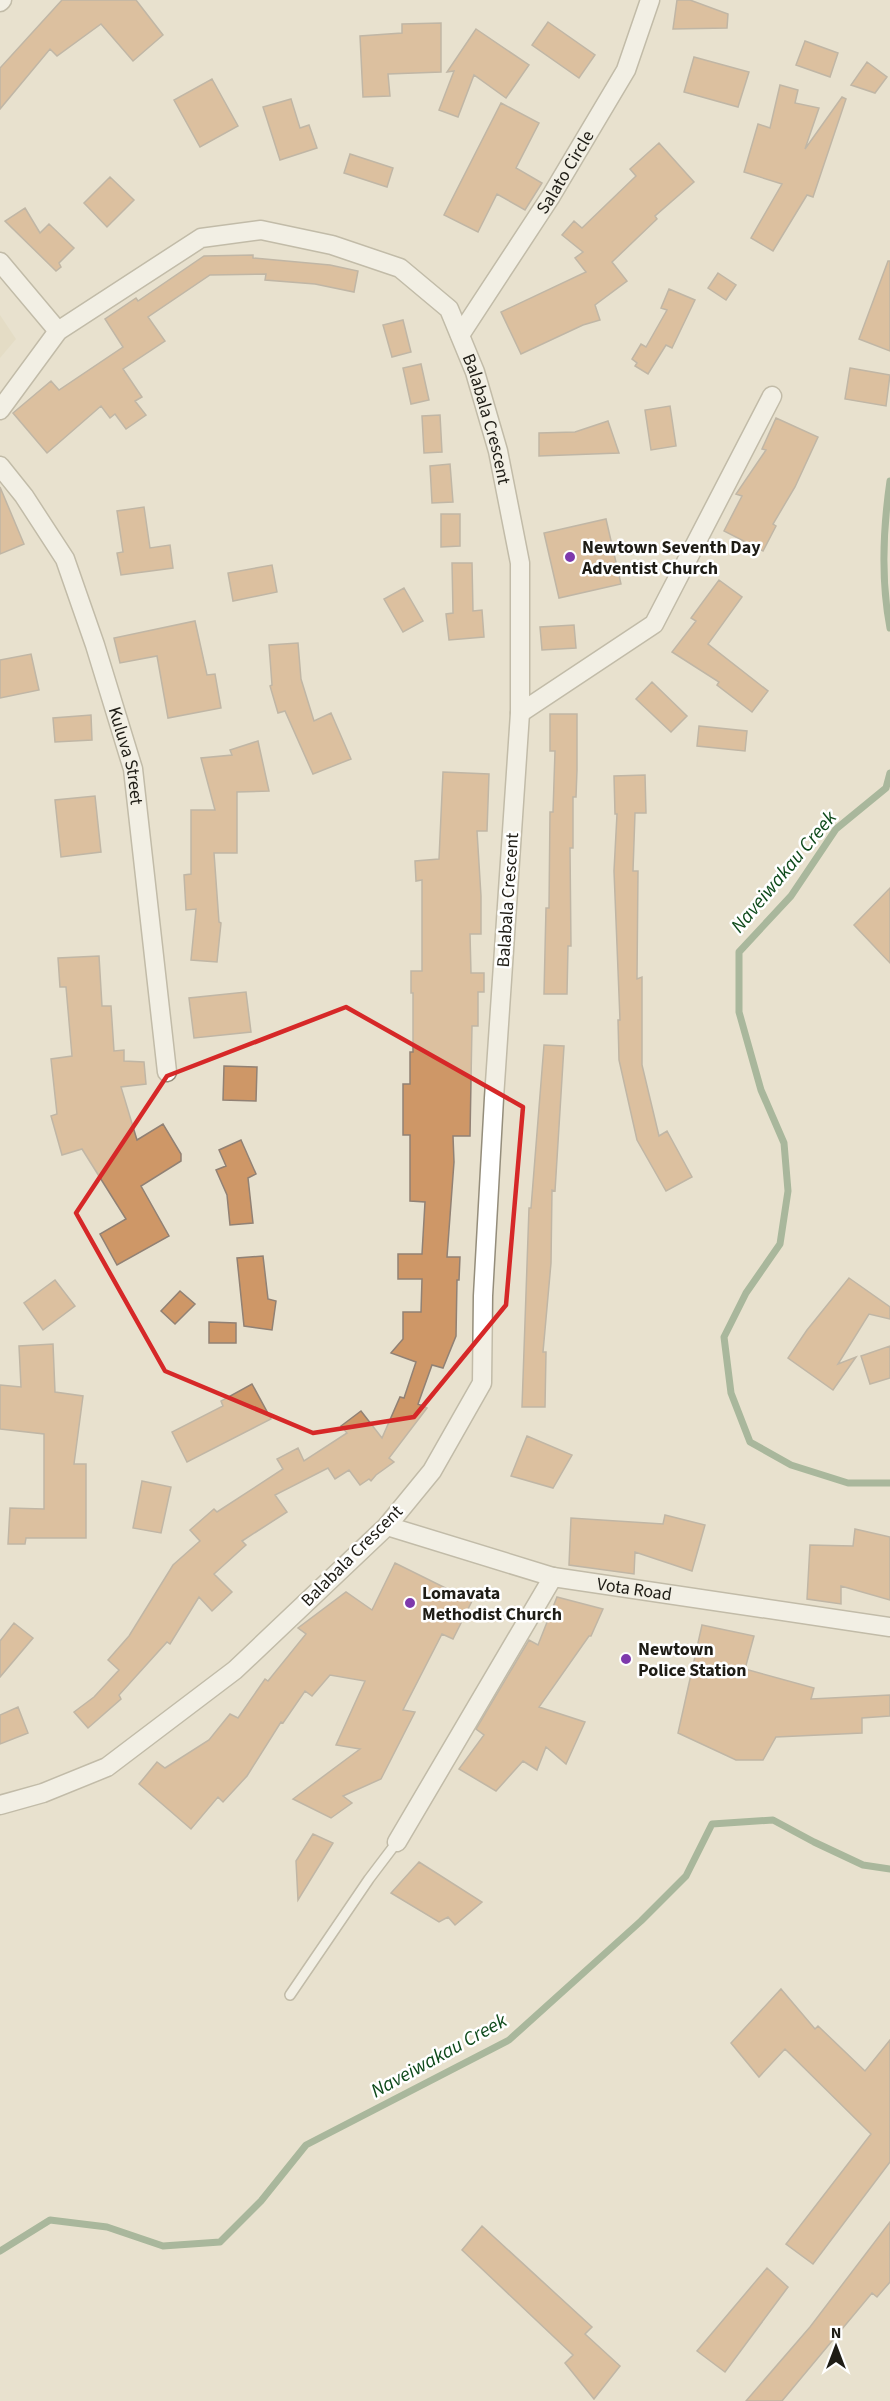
<svg xmlns="http://www.w3.org/2000/svg" width="890" height="2401" font-family="'Source Sans 3',sans-serif">
<rect width="100%" height="100%" fill="#e8e1ce"/>
<path fill="#dfd5bb" d="M0,315l16,24 -16,19z"/>
<g fill="none" stroke-linecap="round" stroke-linejoin="round">
<path stroke="#5e845f" stroke-width="7" d="M890,481c-7,48 -9,100 0,147
M890,773l-4,15 -50,41 -45,67 -52,56v60l22,78 23,53 4,48 -8,53 -34,49 -22,44 7,56 19,49 41,23 57,18h42
M0,2251l50,-31 57,7 56,19 57,-4 41,-41 45,-56 203,-105 132,-119 45,-45 26,-52 61,-4 41,22 49,23 27,4"/>
</g>
<path fill="#ce9767" stroke="#918174" stroke-width="1.5" d="M62,0h74l27,35 -30,26 -32,-37 -44,32 -7,-7 -50,60v-41z
M677,0h13l38,14 -1,14 -54,1z
M548,22l47,33 -16,23 -47,-33z
M441,23v49l-53,2 2,22 -27,1 -3,-61 42,-3v-9z
M476,29l53,36 -23,33 -32,-23 -16,42 -19,-7 15,-39 -7,1z
M805,41l33,12 -8,24 -34,-12z
M694,57l55,15 -11,35 -54,-15z
M867,62l20,15 -12,16 -24,-8z
M212,79l26,47 -38,21 -26,-47z
M780,85l18,5 -3,13 24,5 -14,41 37,-52 4,2 -33,98 -6,-2 -34,56 -22,-13 31,-54 -38,-12 14,-48 12,4z
M291,99l9,29 9,-3 8,23 -37,12 -17,-53z
M501,103l38,20 -23,45 26,15 -17,27 -28,-16 -19,38 -34,-17z
M659,143l35,39 -39,34 2,3 -45,43 15,19 -32,24 5,15 -17,5 -62,29 -20,-42 85,-40 -11,-14 8,-6 -21,-17 12,-14 8,7 54,-52 -6,-7z
M350,154l43,14 -6,19 -43,-14z
M110,177l24,23 -27,27 -23,-24z
M25,208l15,25 9,-9 25,24 -15,15 2,4 -5,4 -51,-50z
M253,255v3l77,7 28,6 -4,21 -39,-8 -50,-4 1,-6 -56,1 -62,42 17,24 -42,28 19,28 -7,4 11,14 -20,14 -11,-15 -5,4 -9,-12 -54,47 -34,-40 38,-32 8,9 64,-43 -18,-28 31,-21 2,3 66,-45z
M888,261h2v90l-31,-12z
M718,273l18,12 -10,15 -18,-12z
M669,289l26,11 -23,48 -6,-3 -18,29 -13,-8 2,-3 -5,-4 9,-15 5,3 21,-37 -6,-2z
M403,320l8,32 -19,5 -9,-32z
M421,364l8,36 -18,4 -8,-36z
M850,368l40,7 -4,31 -41,-7z
M670,406l6,40 -25,4 -6,-40z
M440,415l2,37 -18,1 -2,-37z
M776,418l42,19 -23,50 -22,37 3,2 -13,25 -39,-20 18,-35 -6,-2 30,-44 -4,-1z
M608,421l11,32 -80,3v-23l36,-1z
M450,464l3,38 -21,1 -2,-37z
M0,487l24,57 -24,10z
M144,507l6,41 20,-3 3,23 -52,7 -4,-22 6,-1 -6,-41z
M441,514h19v32l-19,1z
M606,519l15,65 -62,14 -15,-65z
M452,563h20l1,48 9,-1 2,27 -35,3 -3,-26 7,-1z
M272,565l5,27 -44,9 -5,-28z
M719,580l23,17 -34,47 60,47 -16,21 -35,-27 2,-3 -47,-30 24,-31 -5,-3z
M404,588l19,33 -20,11 -19,-33z
M195,621l12,54 8,-1 6,34 -53,10 -11,-62 -37,7 -6,-25z
M574,625l2,23 -34,2 -2,-23z
M298,643l3,36 13,42 17,-8 20,46 -38,15 -28,-63 -7,2 -8,-27 2,-1 -3,-40z
M31,654l8,36 -39,8v-38z
M652,682l35,34 -16,16 -35,-33z
M550,714h27v56l-1,27h-3v51h-3l1,98h-3l-1,48h-23l2,-86h3l1,-96h3l2,-61h-5z
M91,715l1,25 -37,2 -2,-24z
M699,726l48,5 -2,20 -48,-5z
M258,741l11,50 -32,1v61h-23l5,69 2,1 -4,39 -26,-2 5,-51 -10,1 -2,-35 7,-1v-64h24l-14,-52 31,-3 -2,-5z
M443,772l46,2 -2,57h-10l4,65v38h-11l1,39h13v19h-6v34h-6l-2,110h-17l1,26 -7,95h13l-1,23h-2l-1,56 -13,32 -11,-3 -14,39 9,4 -38,50 5,4 -18,13 -5,6 -2,-2 -9,6 -11,-15 -14,9 -7,-11 -53,27 12,17 -45,29 4,4 -32,29 18,18 -20,19 -13,-14 -29,47 -3,-2 -48,53 2,4 -33,29 -14,-16 20,-15 25,-27 -11,-10 21,-24 44,-71 27,-24 -10,-11 24,-21 3,3 66,-43 -6,-10 21,-11 6,13 43,-28 -6,-7 20,-15 21,27 18,-41 4,1 12,-36 -25,-9 12,-14v-27h18l1,-33h-24v-25h24l3,-52 -15,-1v-66h-7v-51h7v-32h3v-59h-2v-22h11v-91l-6,1 -1,-20 24,-2z
M645,775l1,38h-11l-2,58h5l-1,108 5,-2v88l17,71 8,-5 25,46 -26,14 -29,-51 -18,-80 -1,-40h2l-6,-149 3,-57h-2l-1,-38z
M95,796l6,56 -40,5 -6,-57z
M890,888v75l-36,-38z
M99,956l3,50h9l3,45 10,-1v11l20,1 2,22 -25,3 16,53 26,-16 18,30v7l-40,25 28,50 -52,29 -17,-31 26,-15 -44,-70 -20,6 -11,-39 6,-2 -6,-55 21,-3 -6,-69h-6l-2,-29z
M246,992l5,40 -57,6 -5,-40z
M544,1045l20,1 -9,145 -3,-1 -1,73 -8,89h3l-1,55h-23l7,-199h2z
M224,1066l33,1 -1,34 -33,-1z
M241,1140l15,34 -8,4 5,45 -23,2 -3,-30 -11,-25 10,-4 -7,-16z
M263,1256l5,43 8,2 -4,29 -28,-4 -7,-68z
M849,1278l41,29v12l-21,-5 -31,50 18,-7 -23,33 -45,-32 19,-28z
M55,1280l20,26 -32,24 -19,-27z
M180,1291l15,13 -20,20 -14,-13z
M209,1322l27,1v20h-27z
M53,1344l2,48 28,4 -9,68h12v74h-60l-1,6h-17l2,-36 34,1v-75l-44,-5v-44l21,2 -2,-41z
M890,1346v32l-20,6 -9,-28z
M252,1384l19,35 -84,43 -15,-30 51,-26 -2,-5z
M527,1436l45,19 -19,33 -42,-12z
M142,1481l29,6 -10,46 -28,-5z
M665,1515l40,10 -13,46 -57,-19 -1,22 -65,-9 2,-47 92,6z
M855,1529l35,8v63l-49,-14v18l-34,-5 3,-54 43,1z
M395,1563l77,38 -19,38 -11,-5 -39,76 12,2 -34,67 -38,17 9,7 -21,15 -38,-19 67,-50 -24,-4 29,-64 -35,-6 -18,21 -7,-5 -22,32 -2,-1 -34,54 -24,26 -5,-5 -27,32 -52,-45 18,-22 8,6 44,-28 21,-26 8,4 27,-39 3,2 38,-47 -8,-6 48,-36 26,18z
M557,1597l46,12 -12,27h-2l-50,71 46,15 -19,42 -20,-17 -9,23 -14,-9 -27,30 -37,-22 25,-34 -8,-6 53,-89 9,5z
M14,1623l19,15 -33,39v-36z
M702,1625l52,11 -9,33 69,19 -3,11 79,-4v21l-28,2v15l-86,4 -13,23h-27l-58,-27z
M18,1707l10,26 -28,11v-29z
M313,1834l20,9 -35,57 -2,-39z
M419,1862l63,40 -27,23 -7,-8 -9,5 -48,-29z
M781,1989l34,40 3,-3 47,45 25,-31v122l-77,102 -27,-20 85,-110 -86,-85 -26,28 -28,-34z
M890,2222v60l-13,15 -5,-4 -90,108h-36l64,-74z
M482,2226l110,101 -7,7 35,32 -26,33 -29,-36 8,-8 -111,-105z
M767,2268l21,19 -63,85 -28,-21z"/>
<g fill="none" stroke-linecap="round" stroke-linejoin="round">
<defs>
<path id="service" d="M290,1995l79,-116 28,-37"/>
<g id="minor">
<path d="M0,2l2,-2"/>
<path d="M0,262l58,69"/>
<path id="s1" d="M460,335l91,-139 75,-126 24,-70"/>
<path id="s2" d="M0,410l58,-79 143,-93 60,-8 71,15 68,23 49,41 26,63 23,79 22,112v150l-26,385 -11,198 -1,87 -50,88 -45,55 -152,144 -128,97 -64,26 -43,12"/>
<path id="s3" d="M0,466l24,30 41,63 30,86 38,124 34,303"/>
<path d="M520,713l134,-89 118,-228"/>
<path id="s4" d="M387,1526l166,51 337,50"/>
<path d="M397,1842l156,-265"/>
</g>
</defs>
<use href="#service" stroke="#948d7b" stroke-width="12"/>
<use href="#minor" stroke="#948d7b" stroke-width="21"/>
<use href="#service" stroke="#fff" stroke-width="9"/>
<use href="#minor" stroke="#fff" stroke-width="18"/>
</g>
<path d="M0 0H890V2401H0ZM346,1007l177,100 -17,198 -92,112 -101,16 -148,-62 -89,-158 91,-137z" fill="#e8e1ce" fill-opacity=".55" fill-rule="evenodd"/>
<path fill="none" stroke="#d62828" stroke-width="4.5" stroke-linejoin="round" d="M346,1007l177,100 -17,198 -92,112 -101,16 -148,-62 -89,-158 91,-137z"/>
<g fill="#7e39ac" stroke="#fff" stroke-width="2">
<circle cx="570" cy="557" r="6"/>
<circle cx="410" cy="1603" r="6"/>
<circle cx="626" cy="1659" r="6"/>
</g>
<g text-anchor="middle" dominant-baseline="central" stroke-width="5" stroke-linejoin="round" paint-order="stroke">
<g font-size="18" fill="#1e1c15" stroke="#fff">
<text stroke="none"><textPath href="#s1" startOffset="194">Salato Circle</textPath></text>
<text stroke="none"><textPath href="#s2" startOffset="654">Balabala Crescent</textPath></text>
<text stroke="none"><textPath href="#s3" startOffset="320">Kuluva Street</textPath></text>
<text transform="translate(508 900) rotate(-86)">Balabala Crescent</text>
<text transform="translate(352 1556) rotate(-45)">Balabala Crescent</text>
<text stroke="none"><textPath href="#s4" startOffset="256">Vota Road</textPath></text>
</g>
<g font-size="18" font-weight="bold" fill="#1e1c15" stroke="#fff" text-anchor="start">
<text x="582" y="547">Newtown Seventh Day<tspan x="582" dy="21">Adventist Church</tspan></text>
<text x="422" y="1593">Lomavata<tspan x="422" dy="21">Methodist Church</tspan></text>
<text x="638" y="1649">Newtown<tspan x="638" dy="21">Police Station</tspan></text>
</g>
<g font-size="20" font-style="italic" fill="#0e4a1b" stroke="#fff">
<text transform="translate(784 872) rotate(-50)">Naveiwakau Creek</text>
<text transform="translate(439 2056) rotate(-29)">Naveiwakau Creek</text>
</g>
</g>
<g transform="translate(836 2347)" stroke="#ffffff" stroke-width="4.5" paint-order="stroke">
<path d="M0-4.5L10 22L0 15L-10 22Z" fill="#1e1c15"/>
<text y="-9" font-size="16" font-weight="bold" text-anchor="middle" fill="#1e1c15">N</text>
</g>
</svg>
